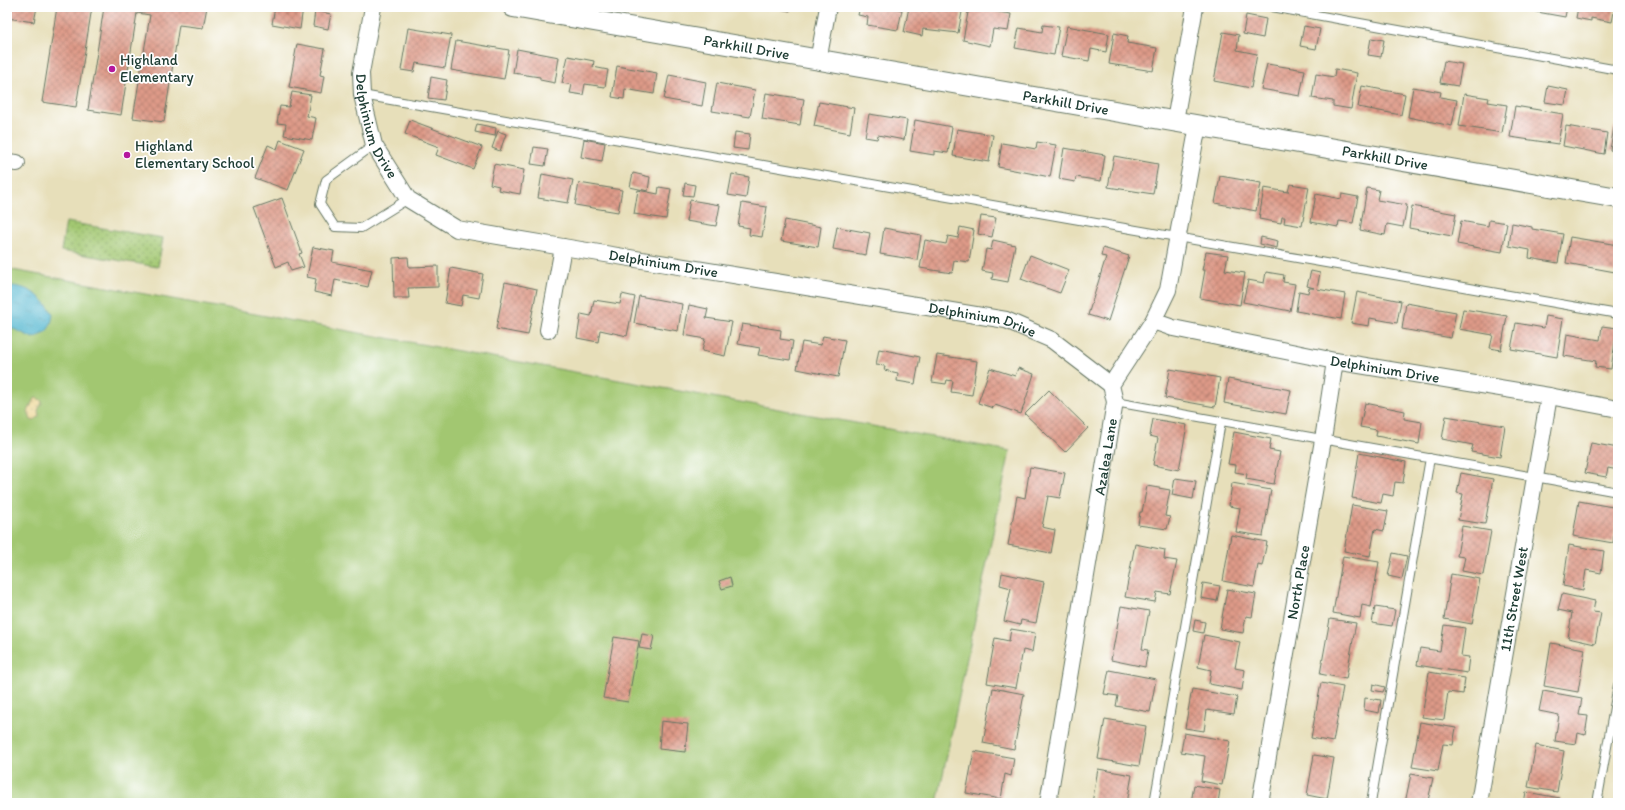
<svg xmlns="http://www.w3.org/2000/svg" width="1625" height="810" font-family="Itim,sans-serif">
<defs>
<pattern id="sand-dots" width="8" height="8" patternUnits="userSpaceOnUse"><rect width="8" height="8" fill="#eeda9e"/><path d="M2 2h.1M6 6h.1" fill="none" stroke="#ccbc89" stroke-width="1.8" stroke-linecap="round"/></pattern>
<pattern id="park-dots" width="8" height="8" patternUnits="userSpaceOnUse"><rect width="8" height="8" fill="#a2c771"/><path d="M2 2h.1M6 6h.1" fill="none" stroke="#83a35e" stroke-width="1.8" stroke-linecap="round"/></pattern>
<pattern id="water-ripples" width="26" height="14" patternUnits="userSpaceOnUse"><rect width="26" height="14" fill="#51b6cf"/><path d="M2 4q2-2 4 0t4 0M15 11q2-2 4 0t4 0" fill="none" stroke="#4395a9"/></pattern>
<pattern id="building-cross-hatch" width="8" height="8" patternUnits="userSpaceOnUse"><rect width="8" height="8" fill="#de9a88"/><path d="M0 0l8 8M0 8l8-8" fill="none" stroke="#b37f70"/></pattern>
</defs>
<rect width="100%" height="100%" fill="#fff"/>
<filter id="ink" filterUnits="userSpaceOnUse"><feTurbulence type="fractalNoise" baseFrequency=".025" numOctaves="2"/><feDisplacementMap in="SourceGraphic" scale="8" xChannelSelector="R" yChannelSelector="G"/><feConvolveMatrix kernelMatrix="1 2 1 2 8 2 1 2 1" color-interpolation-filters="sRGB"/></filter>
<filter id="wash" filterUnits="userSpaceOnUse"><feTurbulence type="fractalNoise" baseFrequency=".012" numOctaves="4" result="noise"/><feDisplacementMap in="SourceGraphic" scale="16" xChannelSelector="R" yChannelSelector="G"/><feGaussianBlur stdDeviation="0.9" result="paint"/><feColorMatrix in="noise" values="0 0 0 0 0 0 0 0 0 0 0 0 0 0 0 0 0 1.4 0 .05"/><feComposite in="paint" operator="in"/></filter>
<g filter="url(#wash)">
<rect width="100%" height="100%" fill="#e7dfba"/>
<path fill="#a2c771" stroke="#608252" d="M7,269l1003,182 -73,352h-930z"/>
<path fill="url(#sand-dots)" stroke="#868c69" d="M36,398l5,2 1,3 -4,7 1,6 -5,5 -3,-1 -3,-8 5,-12z"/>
<path fill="url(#park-dots)" stroke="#608252" d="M66,222l97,16 -5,29 -97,-16z"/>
<path fill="url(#water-ripples)" stroke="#387a82" d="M7,286c21,-1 36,11 46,28 -2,15 -6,19 -20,24l-26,-12z"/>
<g id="blocks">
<path fill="url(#building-cross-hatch)" d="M7,7h30l-3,15 -27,-4z
M57,7h35l-16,100 -34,-5z
M104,7h103l-4,21 -24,-3 -15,97 -31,-4 17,-103 -13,-2 -16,102 -33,-5z
M275,7h28l-3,22 -28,-5z
M769,7h22l-1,4z
M860,7h35l-1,1 8,2 -4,20 -31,-5 1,-8 -10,-2z
M909,7h24l29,5 -4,21 -35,-4 -1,7 -18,-4z
M969,7h18l-1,3 25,4 -3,17 -15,-2 -3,17 -27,-6z
M1527,7h40l-2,10 -39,-7z
M1578,7h37l-3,15 -21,-4v3l-15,-3z
M315,11l16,3 -3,15 -15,-3z
M1246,15l20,4 -3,19 -20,-4z
M1043,25l16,2 -5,28 -39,-7 4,-20 23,4z
M1067,26l42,8 -3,18 -15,-3 -2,12 -28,-5z
M1304,26l16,3 -4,20 -16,-3z
M408,28l43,7 -6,33 -29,-5 -2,9 -13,-2z
M1223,32l16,3 -2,15 20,4 -6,34 -37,-7z
M1114,33l14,3 -1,7 30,5 -4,23 -44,-7z
M1371,38l13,2 -3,17 -13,-2z
M456,41l53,9 -5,29 -53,-9z
M297,44l28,5 -5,26 4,1 -3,17 -32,-6z
M517,49l42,8 -4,26 -15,-3v-3l-27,-4z
M568,56l26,5 -1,6 15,3 -3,17 -20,-3 -2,11 -13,-2 2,-8 -10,-2z
M1444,61l18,3 -4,22 -18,-3z
M1267,64l38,6 -5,26 -39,-7z
M617,66l40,7 -3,21 -29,-5 -1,10 -12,-2z
M1335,69l22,4 -6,36 -18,-3v-5l-21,-3 4,-24 18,3z
M669,75l37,7 -4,24 -38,-7z
M431,77l16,3 -3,20 -16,-2z
M717,83l38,7 -5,27 -38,-6z
M1362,86l43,8 -4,21 -43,-8z
M1548,86l20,4 -3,15 -20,-3z
M1413,87l28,5 -1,5 17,3 -5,26 -44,-9z
M292,92l19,3 -4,21 9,2 -4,22 -28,-5 2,-11 -9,-1 3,-17 9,1z
M766,93l38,6 -4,26 -38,-6z
M1464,94l25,4 -1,4 19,3 -5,28 -43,-7z
M819,102l35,6 -4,25 -36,-7z
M1515,106l48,8 -5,30 -48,-7z
M869,114l38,6 -3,20 -26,-5 -1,4 -12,-2z
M410,120l72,27 -9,22 -37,-14 3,-8 -34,-13z
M915,120l37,7 -4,26 -14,-2v4l-24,-4z
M477,124l19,4 -1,8 -20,-4z
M1566,126l41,7 -3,21 -41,-8z
M1614,127h4v25l-8,-2z
M957,129l36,6 -4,27 -36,-6z
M498,131l8,3 -6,17 -8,-3z
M735,132l15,2 -2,16 -15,-2z
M584,139l21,4 -3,18 -21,-4z
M280,140l24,9 -16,41 -33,-12 13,-33 9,4z
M1037,142l19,3 -6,32 -52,-10 4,-24 34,6z
M534,147l14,2 -3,17 -14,-2z
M1064,148l41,7 -4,26 -25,-4 -1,5 -16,-3z
M1114,156l44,8 -5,30 -45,-7z
M494,164l30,6 -4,24 -22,-4 1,-4 -9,-2z
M633,173l17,4 -2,14 -18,-4z
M542,174l31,6 -5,23 -30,-5z
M732,174l17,3 -3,21 -18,-3z
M1220,176l41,7 -5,28 -41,-8z
M579,183l43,7 -4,22 -43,-7z
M685,183l10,2 -2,11 -10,-1z
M1290,184l19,3 -7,39 -18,-3 1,-6h-3l-1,6 -22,-4 5,-31 24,4z
M659,187l12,2 -5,30 -32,-5 4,-24 20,4z
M1367,188l12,2 -2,10 30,5 -4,22 -16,-3 -2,11 -25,-5z
M1316,194l25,5 1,-5 16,3 -5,26 -14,-2 -1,6 -27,-5z
M282,198l20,55 -3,1 5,13 -13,4 -3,-9 -12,5 -22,-59z
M690,200l30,5 -4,21 -30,-5z
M742,203l25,4 -5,30 -13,-2 1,-7 -12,-2z
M1412,206l44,8 -4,22 -43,-8z
M981,216l15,2 -4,19 -14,-3z
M785,220l36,7 -3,20 -37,-6z
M1489,220l18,3 -5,29 -45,-8 4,-23 27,5z
M1512,223l20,4v2l31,5 -5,29 -29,-5 1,-8 -21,-4z
M837,227l33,6 -4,22 -33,-6z
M960,227l14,3 -5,32 -15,-2 -2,13 -32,-5 5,-28 21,4 2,-8 10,2z
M884,228l37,7 -4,25 -37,-6z
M1261,237l17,4 -1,7 -17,-4z
M1570,237l48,8 -3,27 -49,-9z
M993,240l22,5 -7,37 -16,-3 1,-6 -11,-2 4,-22 5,1z
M313,247l21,4 -2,11 40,8 -4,17 -33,-7 -3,16 -18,-4 2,-13 -9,-2z
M1103,248l26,8 -21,65 -20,-6 18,-58 -5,-1z
M1206,252l22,3 -3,15 20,3 -5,32 -40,-7 5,-28h-3z
M1030,255l39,15 -9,23 -39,-14z
M408,257l1,10 29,-1v21l-30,1 1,10h-15l-1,-40z
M451,268l32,6 -4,24 -16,-3 -2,11 -16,-3z
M1311,271l9,2 -3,16 28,5 -4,25 -45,-8 3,-20 9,2 1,-5h5l-7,-2z
M1266,272l18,3 -1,7 12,2 -5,27 -47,-9 5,-22 16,3z
M505,282l32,7 -9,46 -32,-6z
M1357,292l44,9 -4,22 -27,-5 -1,8 -18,-3z
M622,294l13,3 -8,39 -27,-6 -2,12 -21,-4 4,-24 10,2 3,-16 26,4z
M639,296l43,8 -4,27 -44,-8z
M1406,303l50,9 -5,26 -49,-9z
M689,305l19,4 -2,9 26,4 -7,34 -23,-5 3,-12 -21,-4z
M1463,309l44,7 -6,34 -11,-2 3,-13 -34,-6z
M1546,316l17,3 -6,38 -46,-8 5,-26 28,5z
M742,324l39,6 -1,9 13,2 -3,19 -32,-5 2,-7 -22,-4z
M1602,326l15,2 -6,41 -16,-2 1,-6 -32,-5 3,-22 33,6z
M823,336l22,4 -7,37 -41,-8 5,-27 19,3z
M879,349l41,8 -5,27 -18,-3 1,-8 -14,-3 1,-4 -9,-1z
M937,355l40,6 -5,34 -21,-3 2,-11 -6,-1 -1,4 -14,-2z
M990,368l25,8 3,-8 16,6 -13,40 -26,-9 -2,3 -15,-5z
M1170,369l50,9 -5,29 -50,-9z
M1228,379l63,11 -5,24 -62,-11z
M1049,390l39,38 -23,24 -40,-38z
M1365,403l40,8 -1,8 18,3 -3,22 -43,-8 1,-6 -17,-3z
M1446,416l59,10 -5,31 -29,-5 2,-7 -31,-6z
M1153,419l34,6 -8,45 -26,-5 5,-27 -8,-2z
M1234,432l37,7 -2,11 11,2 -6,32 -28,-5 1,-5 -12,-2 1,-7 -8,-1z
M1591,443l27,5v22l-10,-2 -2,9 -21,-4z
M1359,453l47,9 -3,21 -8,-1 -2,14 -10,-2 -2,9 -29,-5z
M1030,467l35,6 -5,25 -12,-2 -6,31 13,3 -4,23 -43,-8 9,-49 8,2z
M1461,473l32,6 -8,45 -27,-4 5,-26 -6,-1z
M1175,478l21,3 -3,18 -21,-4z
M1232,483l39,7 -8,46 -27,-4 4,-24 -11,-2z
M1147,486l23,4 -5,26 5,1 -3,12 -29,-4 2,-13h2z
M1579,501l39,7 -5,35 -40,-7z
M1352,505l36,6 -4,20 -9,-2 -5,27 -26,-5z
M1462,526l29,5 -8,44 -21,-4 3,-14 -8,-1z
M1231,535l36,7 -5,24 -4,-1 -4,22 -31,-6z
M1135,544l30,6 -1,9 13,2 -7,33 -13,-2 -2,10 -30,-5z
M1569,545l35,6 -3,22 -15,-3 -3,20 -20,-4z
M1393,553l14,3 -5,23 -14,-3z
M1343,556l36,6 -8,45 -9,-2 -2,13 -27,-5z
M1002,573l42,9 -8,41 -15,-3 -1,5 -16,-4 7,-33 -11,-3z
M1451,574l29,5 -8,45 -28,-5z
M730,577l2,9 -10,3 -3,-8z
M1203,583l17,3 -3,15 -16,-3z
M1227,589l29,5 -4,23 -6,-1 -3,17 -23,-4z
M1562,594l33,7 -2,11 8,1 -6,31 -27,-6 4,-25 -14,-3z
M1121,606l28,5 -7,38 6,1 -3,17 -34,-7z
M1375,607l20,3 -3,16 -20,-3z
M1330,619l26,4 -10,56 -26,-5z
M1195,620l10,2 -2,11 -10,-2z
M1444,625l21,3 -4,28 8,1 -2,16 -50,-8 3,-17 20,3z
M1011,629l24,4 -3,19 -9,-2 -7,38 -29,-5 8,-45 14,3z
M642,634l12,2 -3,14 -12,-2z
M1204,635l36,7 -5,26 10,2 -3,20 -33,-6 2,-14 -13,-3z
M614,637l25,4 -11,61 -25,-4z
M1551,643l34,6 -7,43 -34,-6z
M1109,670l47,9 -6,33 -34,-6 2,-10 -14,-2z
M1429,672l36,6 -2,16 -15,-2 -4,28 -22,-3z
M1321,683l22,4 -10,55 -22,-4z
M1373,684l12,3 -2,5 -11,-2z
M993,688l31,6 -10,55 -31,-6z
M1192,689l45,8 -3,17 -27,-4 -3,21 -19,-3z
M1543,691l39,7 -3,17 9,1 -3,19 -7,-2 -2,11 -21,-3 4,-26 -20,-4z
M1365,698l16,2 -2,13 -15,-3z
M1105,719l41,7 -7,40 -41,-7z
M661,721l27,3 -3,28 -26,-3z
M1420,722l36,6 -3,17 -10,-1 -5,27 -26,-4z
M1184,733l46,8 -8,44 -21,-4 4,-25 -24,-4z
M1536,745l28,6 -7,41 -29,-5z
M974,751l40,7 -3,18 -6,-2 -4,25 -35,-6z
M1314,755l20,3 -7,41 -20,-4z
M1098,769l34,6 -5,28h-35z
M1411,774l22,4 -5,23 7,2h-30z
M1194,785l26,5 -2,13h-27z
M1526,792l34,6 -1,5h-35z"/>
</g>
</g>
<g filter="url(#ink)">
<use href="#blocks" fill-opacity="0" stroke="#657663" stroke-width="1"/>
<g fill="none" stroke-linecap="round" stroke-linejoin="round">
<defs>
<path id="service" d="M1272,7l346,63
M362,95l1256,219
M374,145l-48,35 -6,24 15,23 26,1 47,-29
M1115,402l503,90
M1154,803l67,-381
M1371,803l59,-345
M1597,803l21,-118"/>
<g id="minor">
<path id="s1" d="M373,7l-12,66 1,22 12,50 34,54 49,30 106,18 443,73 46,20 59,45"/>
<path d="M818,61l10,-54"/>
<path d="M1175,121l20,-114"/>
<path d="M7,162l10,1"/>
<path id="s2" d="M1153,321l20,7 162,33 214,35 69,13"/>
<path d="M548,330l15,-83"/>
<path id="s3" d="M1048,803l67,-401 -4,-17 42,-64 15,-31 30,-165"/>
<path id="s4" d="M1260,803l63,-363 12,-79"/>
<path id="s5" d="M1479,803l70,-407"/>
</g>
<g id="tertiary">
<path id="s6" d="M513,7l1105,191"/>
</g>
</defs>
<use href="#service" stroke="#657663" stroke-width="10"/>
<use href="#minor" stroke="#657663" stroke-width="18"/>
<use href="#tertiary" stroke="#657663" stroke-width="22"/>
<use href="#service" stroke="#fff" stroke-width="8"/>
<use href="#minor" stroke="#fff" stroke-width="16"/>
<use href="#tertiary" stroke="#fff" stroke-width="20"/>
</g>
</g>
<g fill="#b5179e" stroke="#fff" stroke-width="1.5">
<circle cx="112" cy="69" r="4"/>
<circle cx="127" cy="155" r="4"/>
</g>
<g text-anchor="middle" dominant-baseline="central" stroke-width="3.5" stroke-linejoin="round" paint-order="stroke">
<g font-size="15" fill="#1f3d34" stroke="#fff">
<text stroke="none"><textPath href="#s6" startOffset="237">Parkhill Drive</textPath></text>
<text stroke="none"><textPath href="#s6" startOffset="561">Parkhill Drive</textPath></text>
<text stroke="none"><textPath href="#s1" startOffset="123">Delphinium Drive</textPath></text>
<text stroke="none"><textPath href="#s6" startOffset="885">Parkhill Drive</textPath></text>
<text stroke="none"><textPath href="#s1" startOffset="471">Delphinium Drive</textPath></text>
<text stroke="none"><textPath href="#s1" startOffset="795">Delphinium Drive</textPath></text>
<text stroke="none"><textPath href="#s2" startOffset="237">Delphinium Drive</textPath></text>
<text stroke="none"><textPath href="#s3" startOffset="351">Azalea Lane</textPath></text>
<text stroke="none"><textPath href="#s4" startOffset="224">North Place</textPath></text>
<text stroke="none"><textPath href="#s5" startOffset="207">11th Street West</textPath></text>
</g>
<g font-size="15" fill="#1f3d34" stroke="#fff" text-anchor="start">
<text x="120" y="60">Highland<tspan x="120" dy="17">Elementary</tspan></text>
<text x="135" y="146">Highland<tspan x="135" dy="17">Elementary School</tspan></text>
</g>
</g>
<rect width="1625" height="810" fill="none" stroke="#fff" stroke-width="24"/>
</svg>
